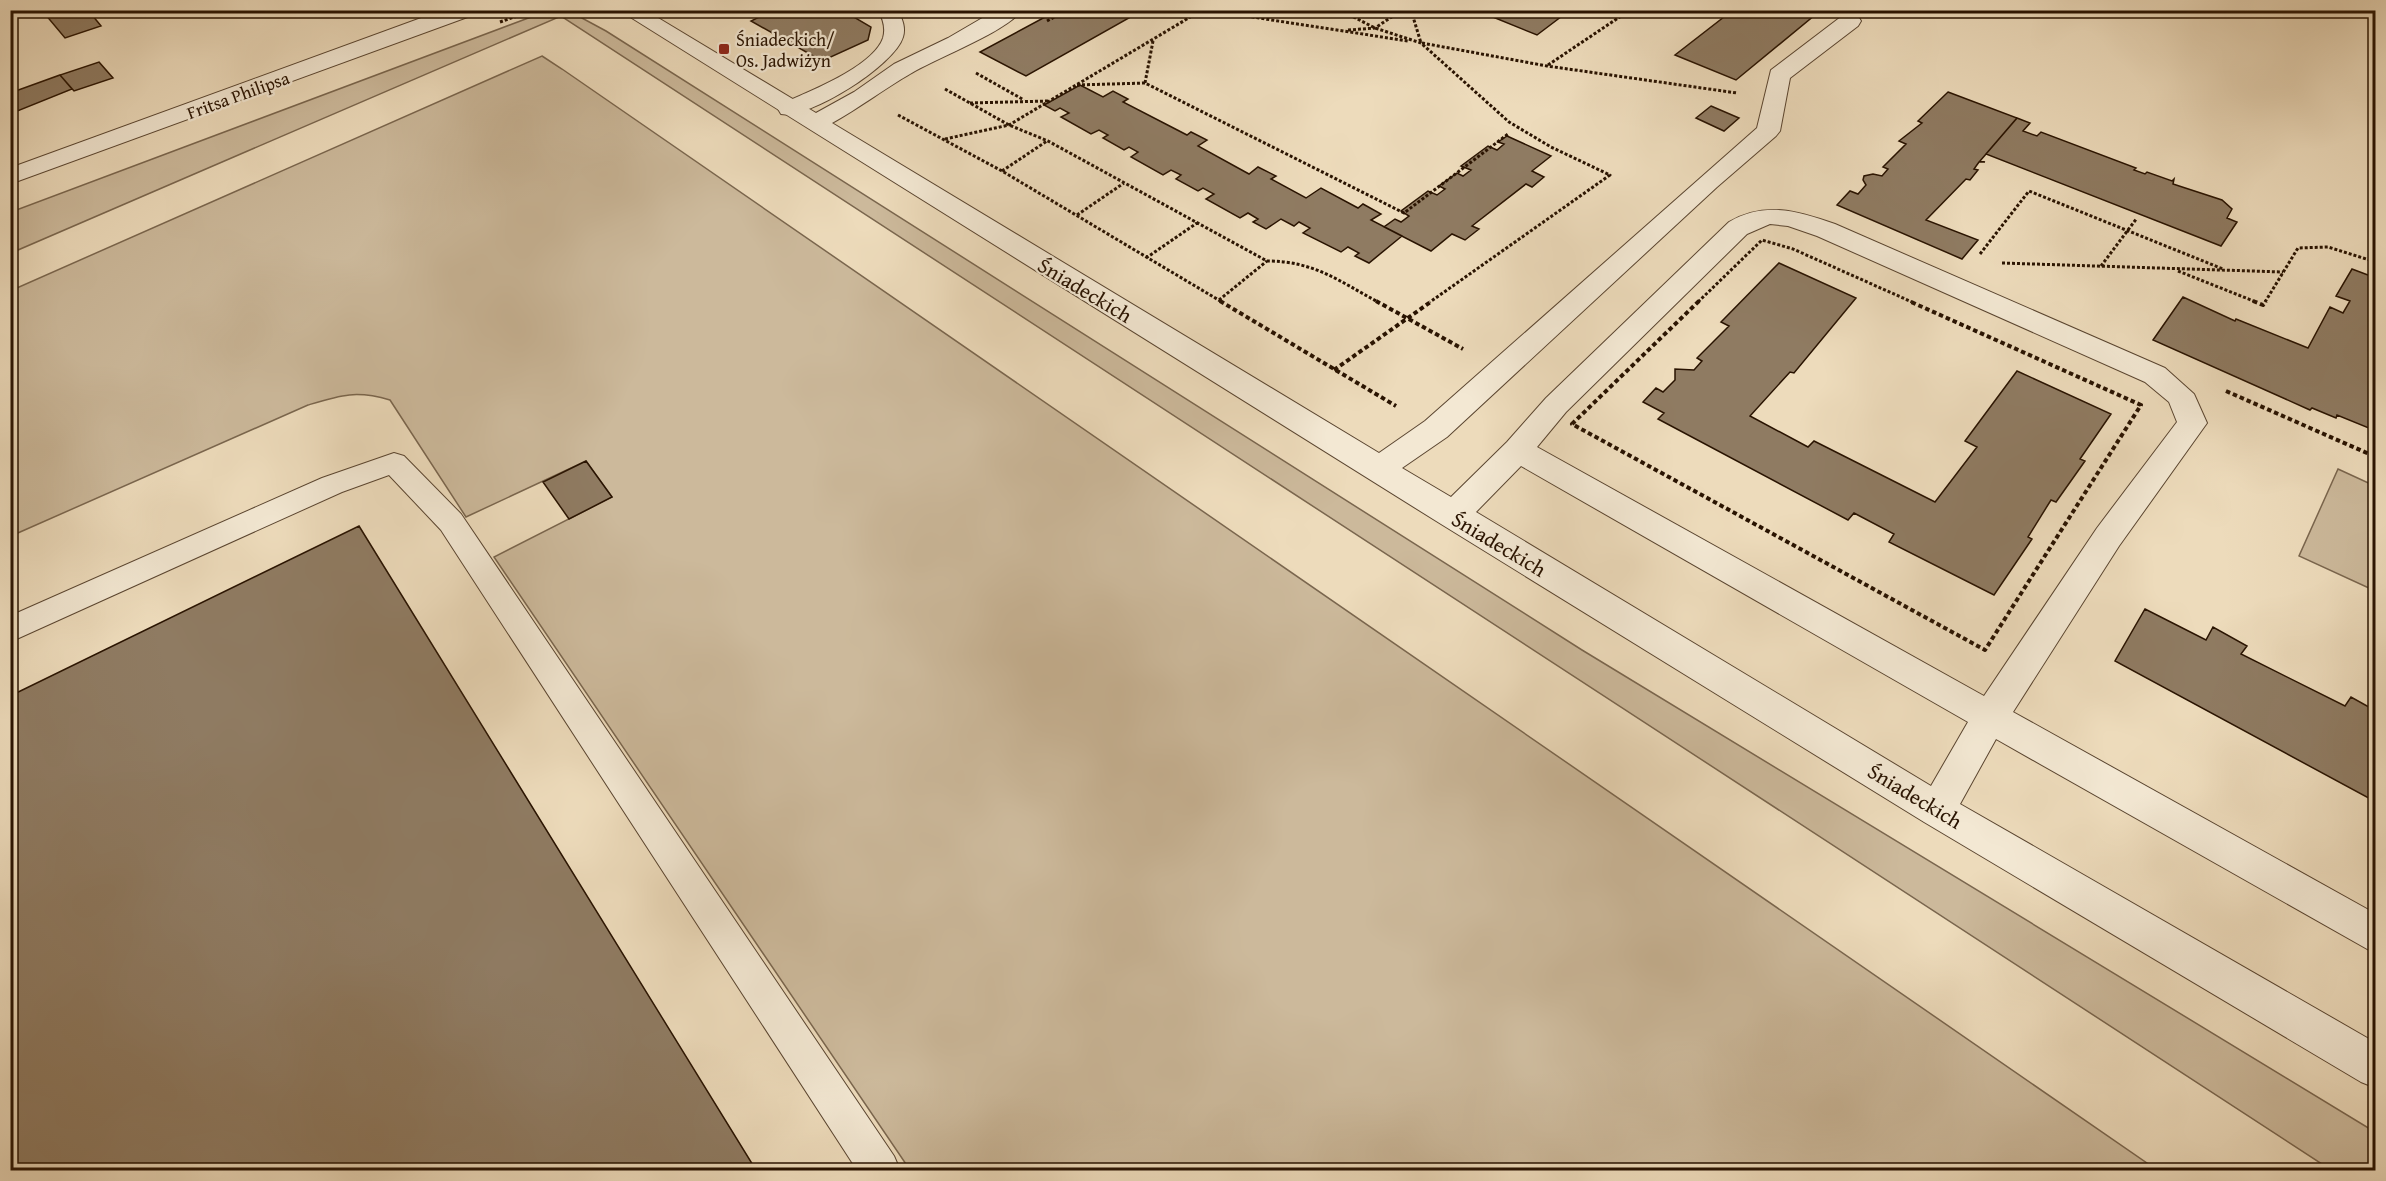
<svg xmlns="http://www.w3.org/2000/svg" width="2386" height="1181" font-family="'Gentium Book Plus',serif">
<rect width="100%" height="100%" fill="#eddbbb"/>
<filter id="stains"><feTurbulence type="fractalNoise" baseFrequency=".00333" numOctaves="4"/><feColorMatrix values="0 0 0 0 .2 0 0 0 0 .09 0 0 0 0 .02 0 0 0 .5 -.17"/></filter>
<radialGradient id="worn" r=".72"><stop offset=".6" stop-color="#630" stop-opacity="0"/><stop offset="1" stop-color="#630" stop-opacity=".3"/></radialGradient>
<path fill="#ccb99b" stroke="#7a664e" stroke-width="1.5" d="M547,11h22l37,20 976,619 793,482v38h-44l-1770,-1154 -550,237v-41z
M542,56l20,13 1595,1101h-1247l-416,-613 118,-60 -26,-36 -120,56 -76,-117c-34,-10 -49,-5 -82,5l-297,131 -1,-245z
M2338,469l37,17 1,93 -5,10 -72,-33z"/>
<path fill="#8f7b62" stroke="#291301" stroke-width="1.5" d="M10,10h78l13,16 -36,12 -20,-24 -35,4z
M774,10h68l29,17 -3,13 -46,21 -71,-40z
M1058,10h85l-117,66 -46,-24z
M1487,10h83l-33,25 -54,-22z
M1733,10h88l-85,70 -61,-25z
M99,62l14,16 -39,13 -14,-16z
M60,75l12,14 -62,25v-21z
M1080,85l23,12 10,-6 15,8 -5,3 64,33 4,-3 16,8 -9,6 51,28 9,-7 18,9 -5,3 35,19 15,-10 37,20 5,-4 18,10 -10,6 31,16 -33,27 -14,-7 4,-3 -11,-6 -7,5 -38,-19 7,-5 -11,-6 -5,4 -13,-7 -15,10 -13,-7 5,-3 -10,-6 -8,5 -34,-19 8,-5 -11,-6 -5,3 -22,-12 5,-4 -10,-5 -8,5 -32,-18 7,-5 -9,-5 -5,3 -21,-12 5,-3 -9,-5 -8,4 -30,-17 8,-4 -9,-5 -5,3 -11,-6z
M1948,92l69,26 -37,43 5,1h-6l-5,7 4,1 -8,10 -4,-1 -40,41 52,20 -16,19 -125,-54 13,-14 8,3 8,-9 -3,-5 1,-4 9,-2 9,2 6,-7 -5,-2 23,-23 -7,-3 23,-18 -4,-2z
M1711,106l28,12 -15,13 -28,-13z
M2017,118l13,5 -7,8 14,5 4,-4 95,36 -2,2 11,4 2,-2 25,9 2,-2 -1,5 49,16 10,9 -5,9 10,4 -16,24 -235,-92z
M1507,136l44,20 -19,15 12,6 -12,10 -6,-3 -54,42 7,3 -14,11 -13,-6 -21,17 -47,-24 11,-8 6,3 8,-6 -8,-5 27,-20 9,4 8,-6 -6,-3 18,-13 6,3 8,-6 -10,-4 27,-20 9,4 7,-6 -6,-2z
M1779,263l77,35 -62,75 -4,-1 -40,44 58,31 6,-6 121,61 42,-55 -12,-6 52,-70 94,43 -31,45 5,2 -29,41 -5,-2 -23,37 4,2 -38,56 -105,-53 5,-8 -40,-21 -6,7 -190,-101 6,-6 -21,-11 13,-14 7,4 12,-12v-11l19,1 8,-9 -5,-3 32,-32 -8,-4z
M2352,269l24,9v153l-39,-16 -1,3 -24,-10 -2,2 -157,-70 30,-43 52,24 1,-2 72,29 22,-41 13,6 7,-12 -14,-5z
M586,461l26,36 -43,22 -26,-37z
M359,526l397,644h-746v-474z
M2145,609l61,31 7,-13 34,19 -6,8 104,52 6,-9 25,14v91l-261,-141z"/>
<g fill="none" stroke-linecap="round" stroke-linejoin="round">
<defs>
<path id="service" d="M878,10h20c4,9 8,17 5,27 -8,28 -95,83 -122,77l-3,-5 3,-5c27,-12 92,-37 102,-66 3,-10 0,-19 -5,-28z
M394,453l10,3 57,58 433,642 6,14h-43l-416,-640 -52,-55 -47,17 -332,150v-26l312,-138z"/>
<path id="minor" d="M619,10h26l171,103 38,-21 40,-28 54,-26 48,-28h26c-14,21 -88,49 -112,64 -26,15 -51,34 -78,49l547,330 46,-32 332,-293 14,-58 71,-54h16l3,5 -3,5 -68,52 -10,53 -4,5 -59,51 -270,250 -45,31 49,29 56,-55 39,-44 183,-176c36,-21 69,-11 106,2l330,144 29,26 13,29 -88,123 -106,166 363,202v40l-380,-215 -36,65 416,239v45l-15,-6 -437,-260 -483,-298zM1770,224l18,2 29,10 328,146 24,20 8,20 -80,106 -113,168 -447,-249 29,-35 181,-178zM1521,466l447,256 -37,64 -455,-274z"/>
<path id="tertiary" d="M443,10h32l-2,5 -463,169v-16z"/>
</defs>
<use href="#service" stroke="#5a4530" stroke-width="2"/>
<use href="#minor" stroke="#5a4530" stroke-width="2"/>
<use href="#tertiary" stroke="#5a4530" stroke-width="2"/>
<path stroke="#291301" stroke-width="3" stroke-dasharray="3 2" stroke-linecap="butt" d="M1207,10l201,31
M1340,10l35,18 46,15 88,79 42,25 59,28 -180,127
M1411,10l10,33
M1047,21l20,-11
M500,22l34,-12
M1348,30l27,-2 27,-18
M1422,43l125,23 190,27
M1548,65l82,-55
M976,73l48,27
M1145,83l8,-42
M1077,85l68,-2 259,130 104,-79
M945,89l64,36 39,16 219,120c47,0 72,20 111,41
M970,103l79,-2
M898,115l104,56 220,131
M945,139l64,-14 193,-115
M1002,171l45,-30
M1077,215l47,-32
M1980,254l49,-63 194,78
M1146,258l51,-35
M2002,263l281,9
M2101,266l36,-48
M2178,271l78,31
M1219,300l48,-39
M1698,302l64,-62 31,9 119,53
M2265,302l33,-54 30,-1 48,15"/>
<path stroke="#291301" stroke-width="4" stroke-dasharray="4.5 3" stroke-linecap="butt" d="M1220,301l176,105
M1376,301l87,48
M1699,301l-127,123 413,226 156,-245 -232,-104
M2253,301l10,4 3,-4
M1334,370l98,-69
M2226,391l150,66"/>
<use href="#service" fill="#f3e8d3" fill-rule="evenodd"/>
<use href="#minor" fill="#f3e8d3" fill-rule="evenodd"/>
<use href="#tertiary" fill="#f3e8d3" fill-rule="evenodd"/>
</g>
<rect fill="#8f2418" stroke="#f3e8d3" stroke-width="2" x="718" y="43" width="12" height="12" rx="3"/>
<g text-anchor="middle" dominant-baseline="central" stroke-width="4.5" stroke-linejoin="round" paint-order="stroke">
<g font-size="18" fill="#291301" stroke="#f3e8d3" text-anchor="start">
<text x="736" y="39">Śniadeckich/<tspan x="736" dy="21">Os. Jadwiżyn</tspan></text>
</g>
<g font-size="18" fill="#291301" stroke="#f3e8d3">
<text transform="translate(238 95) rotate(-20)">Fritsa Philipsa</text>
</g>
<g font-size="21" fill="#291301" stroke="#f3e8d3">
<text transform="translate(1085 290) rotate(31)">Śniadeckich</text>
<text transform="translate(1499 544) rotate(31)">Śniadeckich</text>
<text transform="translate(1915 796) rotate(31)">Śniadeckich</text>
</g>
</g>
<rect width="2386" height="1181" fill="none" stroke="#eddbbb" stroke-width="36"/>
<rect x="12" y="12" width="2362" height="1157" fill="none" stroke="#291301" stroke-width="3"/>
<rect x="18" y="18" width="2350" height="1145" fill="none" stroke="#291301" stroke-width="1.5"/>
<rect width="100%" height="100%" filter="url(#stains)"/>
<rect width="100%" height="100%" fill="url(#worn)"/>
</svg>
